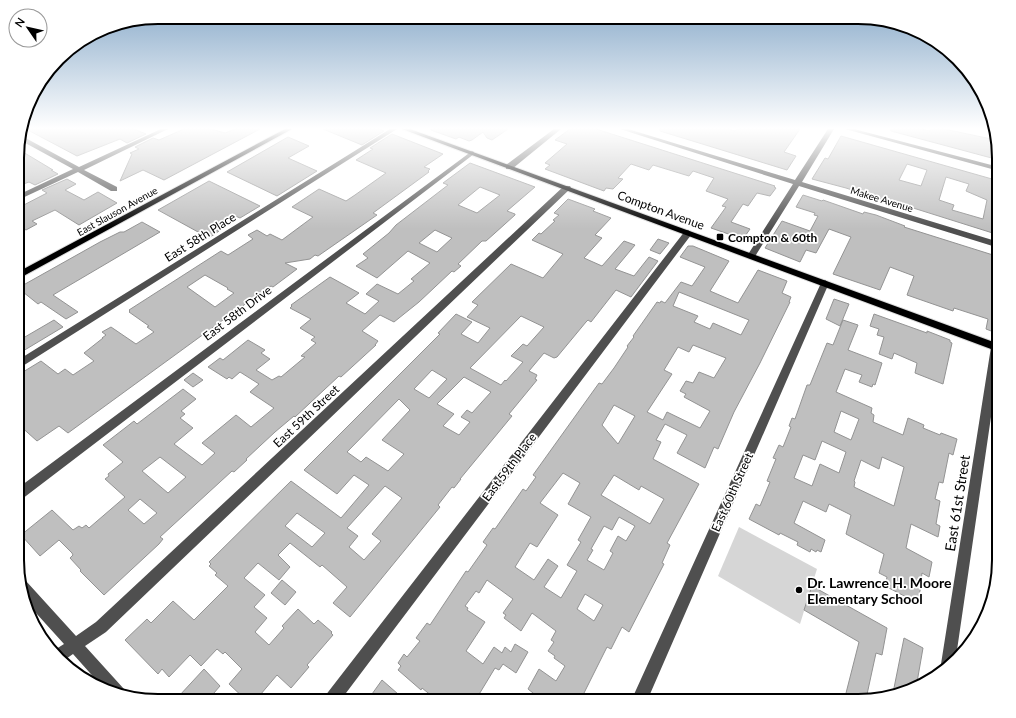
<svg xmlns="http://www.w3.org/2000/svg" width="1016" height="718" font-family="Lato,sans-serif">
<rect width="100%" height="100%" fill="#fff"/>
<path fill="#d6d6d6" d="M739,527l78,42 -17,55 -82,-48z"/>
<path fill="#bfbfbf" stroke="#939393" fill-rule="evenodd" d="M26,129h108l12,5 -19,9 -7,-4 -43,17z
M184,129h27l14,4 10,-4h25l-96,51 -21,-10 -23,11 12,-27 -2,-1 9,-4 -4,-2 18,-9 6,2z
M323,129h56l5,2 -22,14z
M570,129h26l179,57 -1,1 2,1 -6,8 -13,-3 -9,13 -5,-2 -12,18 19,7 -7,10 -32,-11 15,-21 -4,-1 6,-7 -22,-8 8,-13 -21,-7 -4,5 -36,-11 -4,5 -18,-6 -13,14 5,1 -10,10 -7,-1 -2,3 -59,-22 5,-4 -5,-2 22,-19 -12,-4z
M660,129h68l7,2 2,-2h63l-16,23 12,4 -9,14 -127,-39z
M891,129h30l9,2 1,-2h13l52,11 3,9v11l-108,-29z
M431,130v-1h77l-16,11 -5,-2 -4,-6 -11,8 -3,1 -10,-4 -3,2z
M392,134l51,20 -19,13 6,2 -2,2 1,1 -56,41 4,2 -59,41 -3,-1 -5,4 -25,4 12,6 -24,18 -2,-1 -6,4 -10,8 -1,3 -3,-1 -17,12 -166,121 -9,-7 -22,15 -19,-17v-49l23,-14 17,13 7,-5 8,6 21,-14 -10,-8 19,-15h-1l4,-3 -4,-3 9,-5 25,17 18,-12 -7,-5 2,-1 -20,-14 1,-1 -1,-1 92,-59 7,4 25,-16 -5,-4 9,-5 10,6 3,-2 12,6 31,-23 -21,-10 27,-18 27,12 9,-6 31,-22 -30,-13 17,-11 -3,-1zM205,275l23,13 -1,1 7,4 -19,14 -28,-20z
M841,136l158,45v54l-108,-34h-5l-40,-13 -34,-9 13,-21 3,1zM907,164l20,6 -6,16 -22,-6zM946,177l23,7 -3,7 21,9 -4,19 -31,-9 2,-5 -15,-5z
M288,137l21,9 -21,12 29,13 -40,25 -50,-24z
M18,149l35,21h-2l7,4 -23,11 -6,-3 -11,4z
M470,163l65,24 -28,24 8,3v1l-20,18 -9,8h-4l-24,23 3,2 -7,6 -2,-1 -33,31 -25,20 -14,-7 -18,16 16,10 -3,4h1l-35,32 -2,-1 -44,41 -1,-1 -19,16 -29,27 1,1 -13,12 -2,-1 -72,66 3,2 -4,5 -55,51 -24,-24 1,-1 -11,-12 3,-3 -1,-2 -13,-13 -19,16 -19,-21 31,-25 21,20 6,-4 3,2 4,-3 3,3 36,-31 -20,-18 4,-3 -1,-2 15,-12 -20,-17 31,-24 3,3 46,-35 13,10 -15,12 4,3 -5,4 13,10 -19,16 28,21 13,-12 -13,-10 34,-28 15,12 23,-19 -24,-16 9,-8 -19,-12 -8,7 -3,-2 -2,2 -19,-12 12,-9 3,2 25,-20 17,10 -4,3 9,6 -14,11 16,10 7,-4 2,1 24,-20 -4,-1 15,-13 -5,-3 4,-3 -15,-9 11,-9 -21,-11 2,-2 -1,-1 39,-28 29,16 -13,10 19,11 14,-13 -13,-7 11,-10 21,10 16,-13 -3,-2 19,-16 -22,-12 -31,27 -21,-12 12,-8 -5,-4 26,-21 7,-8 52,-40 -5,-2zM480,187l20,8 -23,18 -19,-8zM435,230l17,8 -15,14 -18,-9zM160,457l26,20 -18,16 -26,-22zM140,499l17,14 -13,11 -16,-14z
M67,179l9,5 -11,6 19,10 14,-8 19,11 -38,22 -24,-15 -23,11 5,3 -11,6 -8,-5v-17l29,-15 -5,-3z
M209,181l51,25 -20,12 -7,-3 -21,12 7,4 -10,7 -51,-28z
M803,195l19,6 1,-1 40,14 1,-2 12,3 29,11 -1,1 89,28v2l6,2 -2,16 2,1v58l-13,-5 2,-10 -34,-11 -1,3 -46,-16 7,-19 -24,-9 -10,23 -47,-16 18,-37 -22,-8 -13,24 -10,-3 -6,12 -35,-14 17,-27 28,10 8,-15 -4,-1 1,-2 -19,-6z
M568,199l27,10 -2,2 18,7 -16,17 7,3 -18,20 18,8 22,-25 11,4 -20,24 19,7 15,-19 9,4 -27,36 -15,-7 -25,32 -3,-2 -2,2 -29,35 -3,1 -10,-5 -15,18 8,4 -2,4 2,1 -28,34 3,2 -52,63h1l-7,9 -2,-1 -14,18 2,2 -90,110 -17,-14 14,-16 -25,-22 -2,2 -30,-24 -12,12 12,12 -11,13 -21,-17 -14,15 21,17 -11,12 13,11 -12,14 14,13 15,-17 -2,-2 16,-17 16,15 4,-4 14,12 -1,1 2,2 -26,30 2,2 -18,21 -14,-13 -22,26 -6,-5 -3,4 -17,-16 13,-15 -17,-17 -2,2 -6,-5 -16,17 -11,-11 -21,22 -7,-8 -4,5 -33,-34 22,-21 4,4 22,-22 21,19 34,-34 -13,-11 2,-2 -8,-7 2,-2 -2,-2 82,-81 50,37 28,-33 -15,-10 -17,19 -33,-24 136,-136 -2,-1 18,-19 16,8 -11,12 17,9 12,-15 -23,-11 11,-12 -6,-3 39,-38 32,14 20,-24 -31,-14 7,-7 2,1 14,-13 -2,-1 6,-5 -5,-2zM521,316l23,11 -17,19 -4,-2 -12,12 12,6 -17,19 -1,-1 -4,5 -31,-17zM432,370l15,9 -18,19 -15,-9zM464,377l27,15 -19,21 -5,-3 -6,7 9,5 -11,13 -16,-9 11,-12 -17,-10zM399,399l11,11 -28,30 22,14 -16,17 -22,-14 -5,5 -14,-10zM385,486l17,12 -30,36 9,7 -17,19 -15,-13 9,-11 -11,-8zM297,513l28,20 -13,14 -27,-21z
M142,222l18,10 -107,63 25,17 -12,7 -25,-17 -3,2 -20,-16 82,-46 20,-10h4z
M658,239l11,4 -9,11 -10,-4z
M688,246h5l36,15 -19,30 28,12 20,-33 29,11 -5,12 9,4 -2,5h1l-30,61 -26,49 -16,37 -4,-2 -9,21 -28,-15 10,-18 -22,-11 -9,16 5,2 -8,17 46,25 -32,59 3,2 -8,18 2,1 -35,68 -7,-5 -11,22 -4,-2 -27,54h-37l-15,-12 11,-20 17,12 9,-15 -11,-8 1,-2 -7,-5 6,-9 -3,-2 5,-9 -24,-18 -11,18 -17,-13 2,-3 -3,-2 10,-14 -26,-19 -8,13 -3,-2 -11,15 3,2 -1,2 18,12 -19,29 17,13 11,-17 8,6 3,-6 6,5 4,-8 13,8 -12,21 -13,-9 -4,6 -4,-2 -20,33h-37l-16,-13 -1,2 -23,-20 3,-4 -3,-3 6,-9 3,3 13,-16 -4,-3 11,-15 3,2 36,-54 2,1 19,-27 -4,-3 10,-14 2,1 28,-40 3,2 10,-14 -3,-2 66,-92 3,1 12,-16 14,-21 -1,-1 7,-9 -1,-1 24,-34 3,1 1,-2 4,2 16,-21 11,4 13,-19 -25,-10zM679,292l70,28 -8,15 -28,-12 -3,6 -16,-7 4,-6 -25,-10zM693,345l33,13 -12,20 -15,-6 -6,11 -7,-2 -6,10 6,3 -2,3 26,14 -10,17 -33,-16 -4,8 -16,-8 25,-38 -8,-4 14,-23 11,5zM614,405l21,11 -17,28 -16,-19zM563,473l17,10 -12,21 23,13 -13,23 3,2 -14,23 10,6 -16,27 -17,-11 14,-21 -10,-7 -14,21 -19,-13 15,-24 7,4 21,-32 -18,-12zM614,475l25,15 2,-4 23,13 -14,25 -49,-29zM619,517l16,9 -9,15 -8,-5 -8,15 3,2 -9,17 -17,-10 6,-10 -2,-1 13,-23 8,4zM585,594l18,11 -9,16 -17,-12z
M834,299l15,5 -9,22 -14,-7z
M874,314l53,19v-2l23,9v2l2,1 -9,41 -28,-11 2,-10 -23,-10 -2,6 -13,-5 5,-17 -7,-2 2,-6 -9,-3z
M54,320l9,7 -45,27v-13z
M843,320l15,5 -10,25 34,13 -7,22 -2,-1 -1,3 -13,-5 3,-7 -17,-6 -9,23 36,16 -1,5 3,2 -1,7 30,13 5,-17 16,7 -1,3 17,7 1,-2 16,6 -4,16 -4,-2 -6,30 -4,-1 -4,17 5,2 -4,23 4,2 -2,11 -27,-13 -5,24 26,14 -3,15 -7,-4 -2,18 -4,11 -31,-16 2,-9 -8,-4 5,-19 -38,-20 5,-19 -22,-11 -3,8 -23,-11 -9,22 31,17 -4,12 -4,-2 -1,2 -5,-3 -1,3 -13,-7 1,-3 -18,-9 -1,2 -30,-16 7,-15 4,2 10,-24 -3,-1 9,-22 -3,-1 6,-13 4,2 8,-20 -2,-1 3,-8 3,1 12,-34h3l17,-42 6,2zM841,411l18,8 -8,21 -17,-8zM822,441l24,11 -7,21 -19,-9 -8,22 -18,-8 9,-23 12,5zM882,457l22,10 -10,39 -40,-19 1,-5 -1,-1 7,-21 18,9z
M193,373l10,7 -10,7 -9,-7z
M282,580l14,12 -11,13 -14,-12z
M812,586l75,42 -5,27 -6,-2 -10,46 -22,2 15,-59 -55,-32z
M904,638l19,10 -7,40 -23,5z
M204,669l16,17 -13,15h-24l-4,-5z
M382,680l24,21h-39z"/>
<g fill="none" stroke-linecap="round" stroke-linejoin="round">
<defs>
<path id="major" d="M285,129h7l-274,150v-7z
M402,129h8l589,215v8z"/>
</defs>
<use href="#major" stroke="#dbdbdb" stroke-width="2"/>
<path fill="#4f4f4f" fill-rule="evenodd" d="M161,129h7l-84,41 33,17v4h-6l-33,-19 -60,28v-5l55,-26 -55,-30 2,-4 59,32z
M390,129h7l-379,240v-9z
M554,129h7l-49,40h-6v-4z
M620,129h8l167,51 33,-51h6l-32,53 197,60v6l-200,-62 -45,72h-6l-1,-2 46,-72z
M845,129h9l145,38v4z
M472,151l2,1v2l-452,345 -4,1v-12z
M564,186h6l1,2 -465,444 -21,14 39,43 2,6 -20,-4 -33,-37 -10,7 -10,-10 11,-7 -38,-42 -7,-22 2,-1 5,2 50,55 20,-14z
M688,230l4,3 -1,2 -351,466h-17l2,-5 360,-465z
M825,280l4,3 -182,418h-16l190,-418z
M996,343l3,1v18l-43,295 -13,11 -2,-4 50,-317 2,-3z"/>
<use href="#major" fill="#000" fill-rule="evenodd"/>
</g>
<linearGradient id="sky" x2="0" y2="1"><stop stop-color="#8aabca"/><stop offset="0.56" stop-color="#fff"/><stop offset="1" stop-color="#fff" stop-opacity="0"/></linearGradient>
<rect width="1016" height="229" fill="url(#sky)"/>
<g fill="#000" stroke="#fff" stroke-width="1.5">
<rect x="716" y="233" width="8" height="8" rx="2"/>
<circle cx="799" cy="590" r="4"/>
</g>
<g text-anchor="middle" dominant-baseline="central" stroke-width="3.5" stroke-linejoin="round" paint-order="stroke">
<g font-size="10" fill="#000" stroke="#fff">
<text transform="translate(882 199) rotate(17)">Makee Avenue</text>
<text transform="translate(117 211) rotate(-29)">East Slauson Avenue</text>
</g>
<g font-size="12" fill="#000" stroke="#fff">
<text transform="translate(661 210) rotate(20)">Compton Avenue</text>
<text transform="translate(200 237) rotate(-32)">East 58th Place</text>
<text transform="translate(237 313) rotate(-37)">East 58th Drive</text>
<text transform="translate(306 416) rotate(-43)">East 59th Street</text>
<text transform="translate(509 467) rotate(-53)">East 59th Place</text>
<text transform="translate(732 492) rotate(-66)">East 60th Street</text>
</g>
<g font-size="12" font-weight="bold" fill="#000" stroke="#fff" text-anchor="start">
<text x="728" y="237">Compton &amp; 60th</text>
</g>
<g font-size="14" fill="#000" stroke="#fff">
<text transform="translate(957 503) rotate(-81)">East 61st Street</text>
</g>
<g font-size="14" font-weight="bold" fill="#000" stroke="#fff" text-anchor="start">
<text x="807" y="582">Dr. Lawrence H. Moore<tspan x="807" dy="16">Elementary School</tspan></text>
</g>
</g>
<path d="M0 0H1016V718H0ZM158 24H858A134 134 0 0 1 992 158V560A134 134 0 0 1 858 694H158A134 134 0 0 1 24 560V158A134 134 0 0 1 158 24Z" fill="#fff" fill-rule="evenodd"/>
<path fill="none" stroke="#000" stroke-width="2" d="M158 24H858A134 134 0 0 1 992 158V560A134 134 0 0 1 858 694H158A134 134 0 0 1 24 560V158A134 134 0 0 1 158 24Z"/>
<g transform="translate(28 28) rotate(304)"><circle r="19" fill="#ffffff" stroke="#999999"/>
<path d="M0-3L7 15L0 10L-7 15Z" fill="#000000"/>
<text y="-6" font-size="11" font-weight="bold" text-anchor="middle" fill="#000000">N</text>
</g>
</svg>
